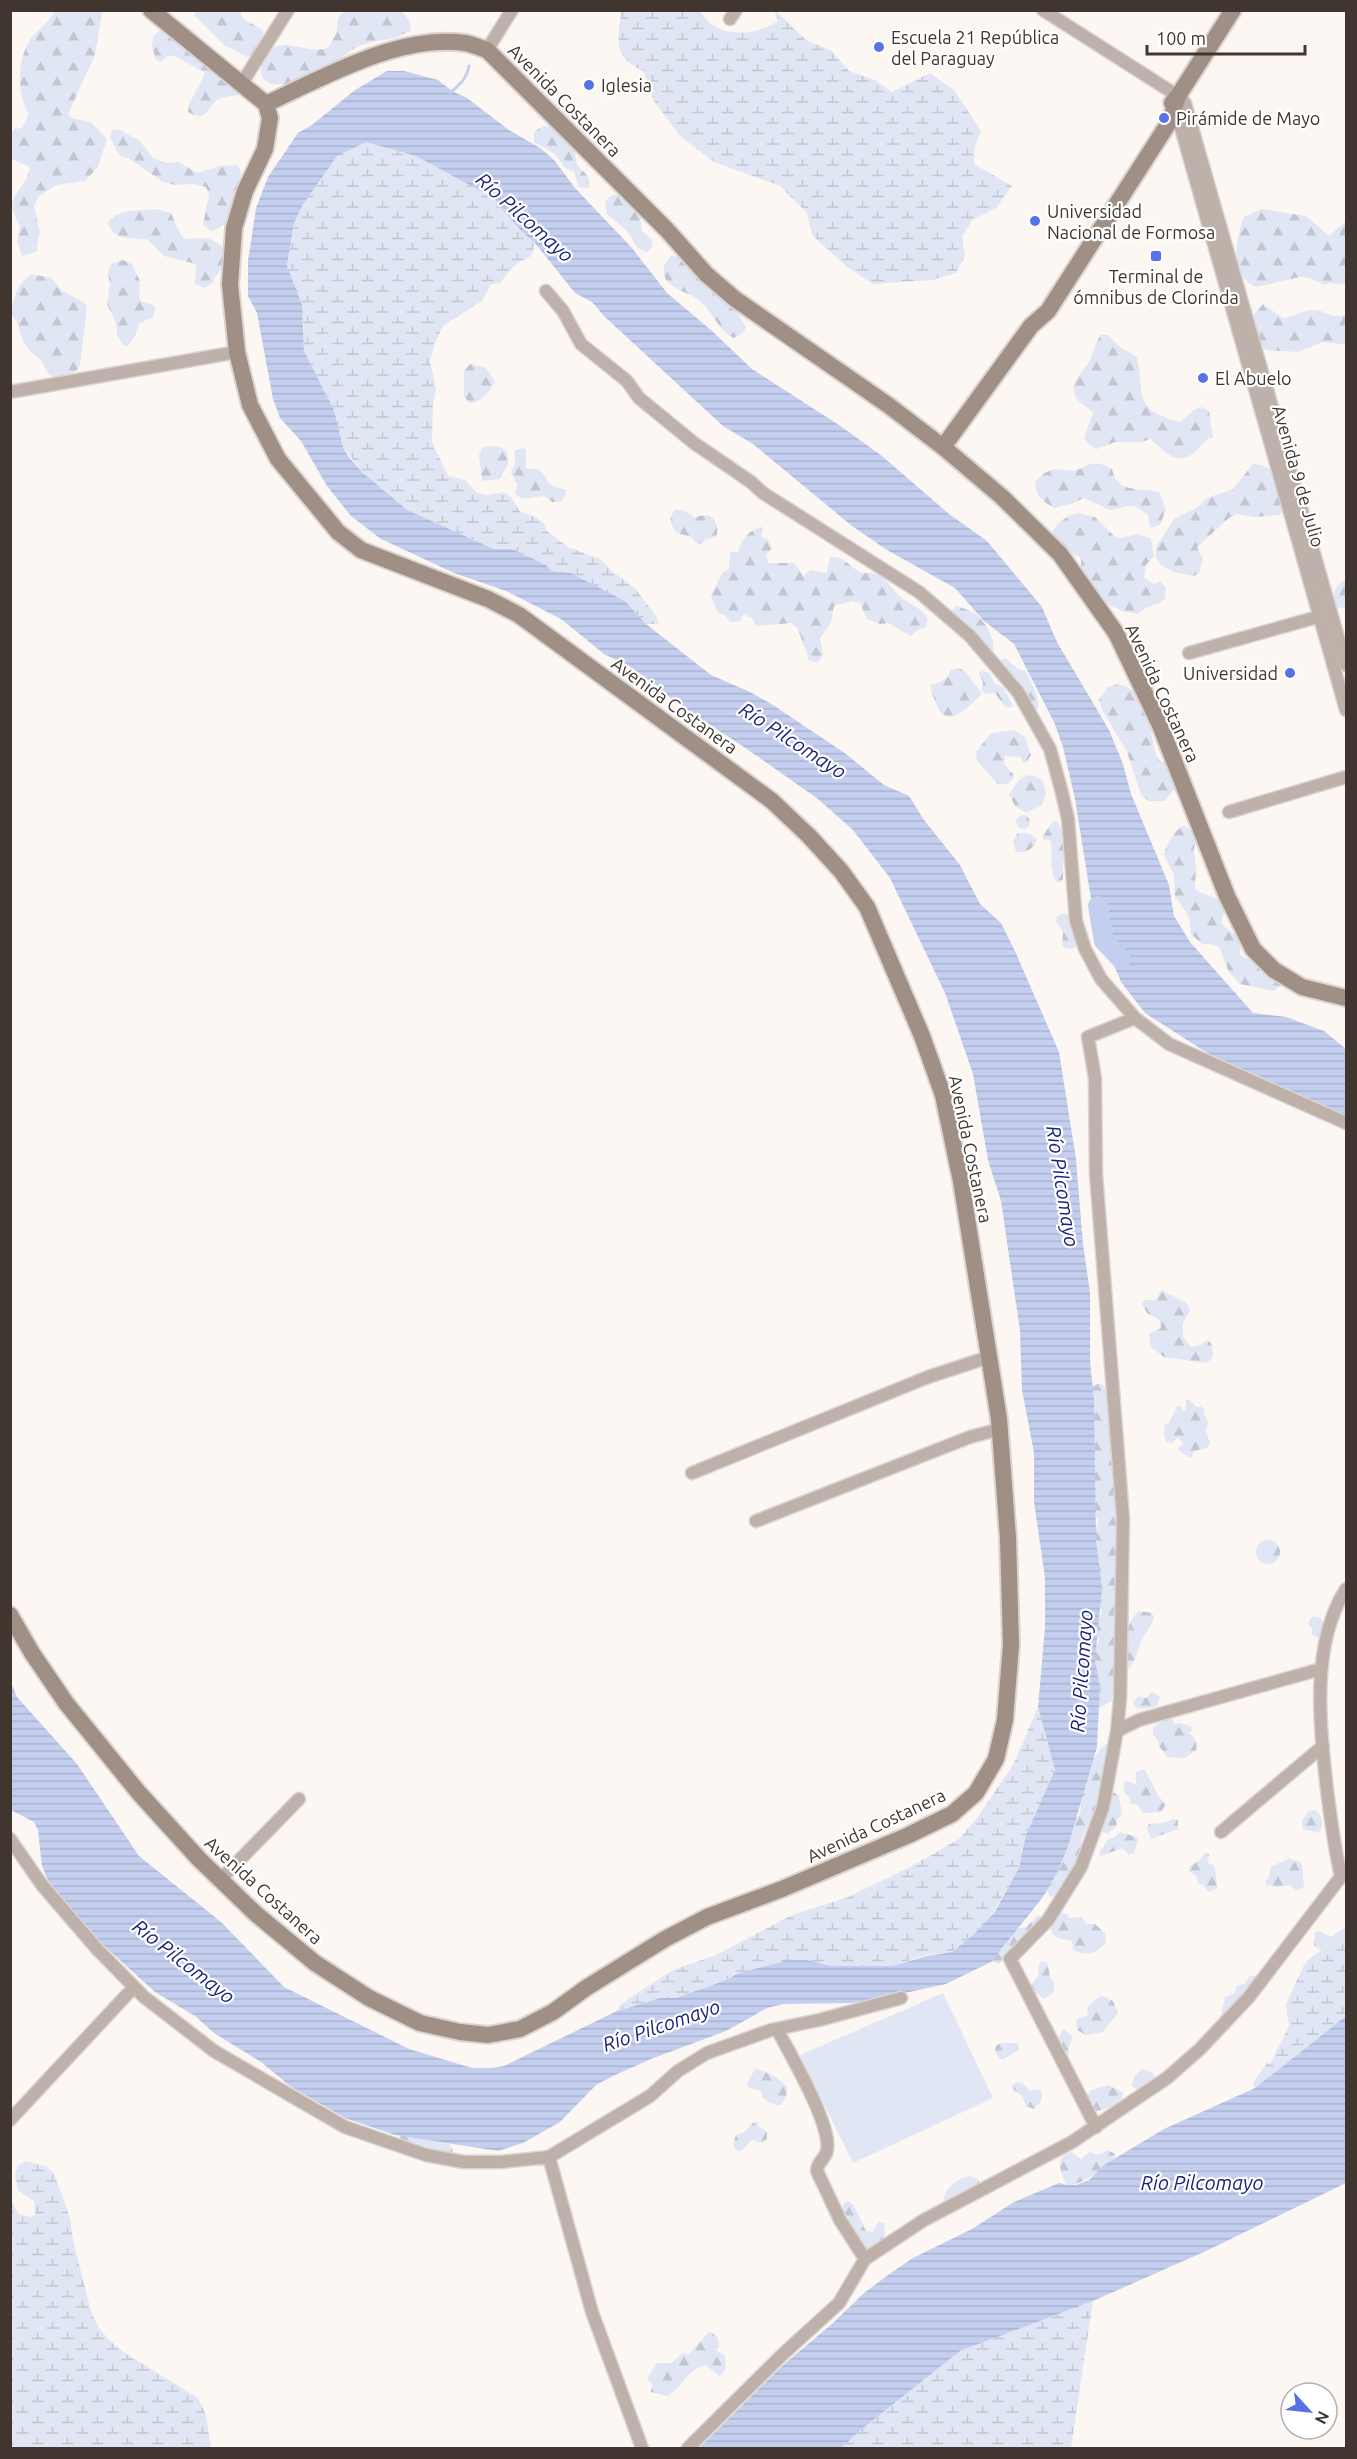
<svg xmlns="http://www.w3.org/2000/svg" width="1357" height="2459" font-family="Ubuntu,sans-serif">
<defs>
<pattern id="forest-firs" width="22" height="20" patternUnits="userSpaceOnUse" patternTransform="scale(1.5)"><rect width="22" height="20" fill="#e1e6f4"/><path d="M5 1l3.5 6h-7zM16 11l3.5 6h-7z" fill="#c2c6d2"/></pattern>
<pattern id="wetland-marsh" width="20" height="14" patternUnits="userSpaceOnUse" patternTransform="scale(1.5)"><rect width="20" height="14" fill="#e1e6f4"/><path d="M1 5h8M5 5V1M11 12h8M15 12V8" fill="none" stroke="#c2c6d2"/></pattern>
<pattern id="water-rules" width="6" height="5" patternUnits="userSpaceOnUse" patternTransform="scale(1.5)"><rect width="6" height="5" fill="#c4cff0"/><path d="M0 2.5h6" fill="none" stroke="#aab2ce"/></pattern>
</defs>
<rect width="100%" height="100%" fill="#fdf7f4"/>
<path fill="url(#forest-firs)" d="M55,10h46l1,3 -7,42 -27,59 3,4 20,4 16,17 -9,28 -13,14 -29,4 -17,11 -5,10 6,26 -4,20 -14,4 -5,-15 3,-16c-20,-29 5,-31 10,-58l-19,-8v-25l3,-5 8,-1 7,-14c-13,-20 -12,-59 4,-78 8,-9 16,-14 22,-26z
M224,10l17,1 1,7 21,12 1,9 -8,15 -9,3 -23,-12 -30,-30 3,-4z
M350,10l52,1 7,9 2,11c-6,1 -10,5 -16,7 -15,3 -26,3 -40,10 -7,4 -12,9 -18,14 -11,11 -73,38 -76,10 -1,-9 5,-17 11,-24 19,-9 34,6 56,0 2,-5 6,-9 8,-14 4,-11 -3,-19 14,-24z
M164,26l77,64 -4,5c-6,1 -15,2 -20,5 -10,9 -11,23 -29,12l1,-8 15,-28v-4l-30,-16h-6l-7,6 -5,-2 -4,-13 1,-10z
M543,126l15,3 16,18 3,18c7,8 16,12 11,23l-9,-1 -5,-15 -9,-4 -10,-14 -21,-12v-10z
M118,129l22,12 13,17 14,5 11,-1 20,11 21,-7 18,-1 4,7 -1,5c-4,23 -2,46 -28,54l-9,-6 6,-31 -3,-7 -12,-3 -19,1 -12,-3 -33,-23 -11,-4 -9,-18 2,-7z
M620,194l20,20 2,17 9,8 2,7 -6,7 -8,-4 -12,-18 -20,-17 -2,-12 5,-6z
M156,209l15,4c4,10 7,17 13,26l24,-1 13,7c6,14 4,22 -7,33v4l-9,6 -10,-4 1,-20 -32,-8 -16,-16c-17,-3 -34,2 -40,-17 11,-16 31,-11 48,-14z
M1262,209l44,7 23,20 17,-15v64l-16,-2 -6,2 -14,-7 -10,-1 -43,10c-28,-10 -22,-49 -13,-70z
M671,256l14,1 5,4 18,28 25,18 13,20 -3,6 -9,5c-16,-8 -20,-24 -32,-35 -9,-9 -23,-11 -33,-20 -5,-4 -6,-11 -5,-17z
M123,260l9,4 8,17 -1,17 3,4 12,3 2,4 -4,9 -13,5 -4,13 -7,10h-4l-7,-10 -1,-13 -9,-19 3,-20 -2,-11 4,-10z
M31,274l21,4 9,12 24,13 2,5 -7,57 -3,5 -14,10 -14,-5 -8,-15 -12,-10 -6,-9 -6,-19 -6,-8c2,-16 6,-30 20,-40z
M1263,304l20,14c11,0 20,-9 32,-8 16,2 11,8 31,5v30l-23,-3 -26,10 -31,-2 -8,-7 -7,-25z
M1101,335h7l13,13 15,8c8,21 -2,47 22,58 8,4 14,7 22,8l14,-12 8,-3 7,4 4,26c-9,3 -12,10 -18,15 -19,16 -31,-2 -45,-13l-8,3h-27l-18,7 -7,-4 -6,-7 9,-25c-5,-7 -14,-9 -18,-17 -6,-13 8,-24 14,-34 5,-10 5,-18 12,-27z
M470,364l16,4 9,14c-7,11 -12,20 -26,21l-5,-7v-25z
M491,446l9,1 7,5 1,12 -8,15 -18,2 -3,-26 3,-7z
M522,448l4,1v19c16,1 16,2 23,16l16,6 1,5 -5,7h-9l-7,-6c-11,-1 -21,8 -30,-3l2,-9 -6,-11 4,-9 -1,-13z
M1089,464h12l11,5c5,26 31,18 47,23l7,17 -6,16 -10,3 -2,-13c-18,-14 -18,-8 -38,-5l-26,-12 -13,6 -17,4c-12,-8 -18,-11 -19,-26 23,-26 29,-1 54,-18z
M1253,464l9,1 14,7 13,32 -10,11 -25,2 -17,-3 -8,4 -32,29 6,12 -4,14 -5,3 -21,-4 -12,-7 -5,-7v-11l18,-28 24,-12 8,-9 26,-8z
M675,510h8l11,7c5,0 10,-3 15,-1 8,3 10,14 7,21l-8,2 -8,5 -4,-1 -5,-6 -14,-4c-6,-7 -10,-15 -2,-23z
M1078,513l17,4 20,20 6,1 16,-4 14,5 3,17 -8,9 -2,13 10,6 6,-3 6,7 -1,11c-8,7 -20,7 -27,15l-16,-3 -25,-12 -16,-25v-16c-11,-6 -26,-12 -29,-26 5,-9 15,-17 26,-19z
M763,527l-2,9 7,4 4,8 -6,7 2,8h26l10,13 6,-6 17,3 3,-16c14,-1 17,7 28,14 5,3 12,1 18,3 12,4 17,18 27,25 10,7 19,9 25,20l-2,8 -8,3 -7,6 -23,-13 -8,1 -13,-5 -7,-16 -8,-2 -18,5 -3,17 -11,15 3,17 -5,8 -9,-3 -11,-31 -7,-6 -35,3 -4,-8 -8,-4 -5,8h-9l-5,-7 -8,-3 -6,-16 11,-23 7,-4 1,-17h8c5,-14 10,-22 25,-25z
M1346,580v28l-13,-1c-1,-12 1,-22 13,-27z
M956,606c6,2 14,4 18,7 11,7 24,29 18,41l-38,-39 -1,-4z
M1005,658l13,11 8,2c5,13 17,29 10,41l-4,1 -33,-45 2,-8z
M959,668l7,4 16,22c-13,12 -36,39 -46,9 -3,-7 -5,-11 -5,-18 10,-2 15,-5 20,-15z
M981,671l8,1 6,12 8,3 10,19 -4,2 -4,-1 -10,-14 -10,1 -3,-4 1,-8 -4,-8z
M1118,684c39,10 29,48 40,75l13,9 7,16 -13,17h-16l-8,-6 -14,-43 -25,-42 -3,-10 9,-13z
M1014,730l11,7 6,18 -5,8 -4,-2 -1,-4 -16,-1 -1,8 9,10 1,4 -6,6h-10l-21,-23 -1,-9 15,-19z
M1027,775l8,1 8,5 3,12 -4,12 -16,8 -11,-7 -6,-12 10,-14z
M1016 822a7 7 0 1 1 14 0a7 7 0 1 1-14 0Z
M1057,821c9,12 6,43 6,58l-3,3h-4c-6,-10 -4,-28 -5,-40l-3,-3 -5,1v-4l9,-14z
M1184,825l12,9 -2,17 2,15 -1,23c10,7 18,8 28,13l1,11 -3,10c13,15 21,8 19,32l8,4 5,-1 5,5 3,9h4l19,12 -11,7 -33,-7 -11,-12 -10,-25 -8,-3h-9l-11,-10 -2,-17 -11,-17 -3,-1 -1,-24 -10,-20c2,-11 11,-25 20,-30z
M1018,833l12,1 7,5c-3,10 -10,14 -21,13l-3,-12z
M1065,913l7,4c-1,11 6,16 7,27l-7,5 -8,-1 -2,-3 1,-13 -7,-11 1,-5z
M1161,1290l26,13 3,8 -7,12v14l8,10 7,-1 10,-6c6,5 5,12 4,19l-6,4 -42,-6 -13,-10 -2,-13 12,-6c-1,-12 -6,-10 -14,-15l-5,-9 3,-4h11z
M1099,1383l10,6 -1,23 3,3 4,65 -2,7 6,10 -3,23 3,5 -3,132c-2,15 -1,29 -5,44l-13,8 -5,-57 6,-10 -3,-16 6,-14 -5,-11 -3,-68 5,-13 -7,-8v-125z
M1186,1400h4l6,7 4,-1 4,3v5l4,8 -2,9 4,12 -2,4 -13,4 -5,7 -11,-7v-5l4,-1 -1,-4 -4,-3 -7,5 -5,-1 -2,-8 1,-10 4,-1 8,-17 5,1 1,4 3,-2z
M1256 1552a12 12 0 1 1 24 0a12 12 0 1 1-24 0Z
M1139,1611l13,2 2,5c-3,8 -9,15 -12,22 -5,10 -5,19 -12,28h-5c1,-19 -2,-44 14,-57z
M1314,1616l7,2 3,6 15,-8 -4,12 -15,22 -3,-4 3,-7 -8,-4v-7l-4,-4 2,-5z
M1152,1692l8,5 -3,9 -14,3 -8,-2 -2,-4 5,-7 8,2z
M1168,1718l4,1 2,5 5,-1 12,3 1,5 -3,2c6,4 9,11 7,18l-12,7 -17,-1 -8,-11v-4l-6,-7v-8z
M1108,1743l2,1 -6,35 -4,6 -7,30 -12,25 2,10 -14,30 -18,18 -4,-7v-8l27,-67h5c4,-10 0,-14 0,-24 1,-14 17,-41 29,-49z
M1140,1770h5l14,27 7,7 -5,8 -18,1 -5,-8 -8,-2v-5l-6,-6v-9l4,-2 8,4v-13z
M1111,1791l8,5 3,18 -6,7 1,4 -9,9 -9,-3z
M1315,1810c7,6 10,14 4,23l-16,-4 -1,-9 7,-9z
M1174,1819l4,1v9l-27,10 -4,-11 2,-4 13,-1z
M1120,1832l16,5 2,3 -4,13 -5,2 -6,-7 -22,8 -2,-3 10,-15h5z
M1205,1853l4,1 -1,10h4l3,3 2,21 -8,4 -6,-7 -4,-1 -3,-8 -7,-5 1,-5 10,-6z
M1289,1858l13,5 2,25 -8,2 -6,-5 -13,2 -11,-2 -1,-4 4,-3 2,-11z
M1059,1912l8,2 2,4 13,-1 4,7h9l10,9 1,9c-8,11 -20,15 -33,8l-1,-9c-14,-3 -22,-3 -22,-19z
M1038,1915l8,4 -47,45 -9,-3 13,-13 11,-19 12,-2z
M1346,1927v19l-24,5 -8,-5 1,-14 4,-1 12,6z
M1042,1961l6,3 2,14 4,4v10l-10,7 -12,-9 -2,-4 8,-10 1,-12z
M1273,1962l-53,58 5,-23 10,-4 1,-7 8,-2 6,-8h8z
M1101,1995l12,6 5,12 -15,19 -17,3 -9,-5 -1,-9 3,-3 8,-2 1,-10z
M1064,2029l9,8 -4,10 -1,14 -10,-20 3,-9z
M1000,2043h18l1,7 -15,9h-5l-4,-8 1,-5z
M755,2069c11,1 25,10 32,18l-1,10 -5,8c-7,1 -14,-4 -19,-8v-5l-13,-5 -2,-3z
M1143,2069l9,3 5,6 5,-3 -22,16 -9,-5 5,-12z
M1018,2082l8,4 3,5 9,-2 4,3 -1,9 -7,8 -8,-3 -3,-9 -9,-7 -2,-5z
M1108,2085l16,8 -5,12 -24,7 -8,-5 -3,-8 8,-9z
M754,2122h3l2,4 8,6v7l-5,4 -10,-3 -11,11h-4c-6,-5 -3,-12 0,-17l6,-1z
M400,2135l50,9 3,6 -5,7 -49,-15z
M1108,2150l7,4 -1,6c-18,10 -26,24 -47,25 -5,-9 -11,-21 -3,-30l7,-3 10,7 9,-7 8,3z
M969,2176l9,3 3,7 -37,18c-3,-13 13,-25 25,-28z
M847,2201l6,3 13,27 7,1 5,-10 6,1 1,18 -13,10 -10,-6 -8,-15 -4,-2 -2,-11 -6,-7 1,-6z
M710,2331l8,7 1,9 -3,3 9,6c1,8 2,15 -6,20l-13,-11c-19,4 -25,24 -38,31l-17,-4 1,-8 -5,-5 10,-16h14l12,-10 6,1z"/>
<path fill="url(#wetland-marsh)" d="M621,11h79c4,5 10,14 17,17 19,9 45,4 61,-7l-4,-10h2l30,29 26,11 17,20 26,9 17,12 38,-19 24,17 27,41 -6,15 -1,18 38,22 -16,22 -24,12 -10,17 3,19 -9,17 -23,7 -60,4 -27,-18 -34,-31 -5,-22 -27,-27 -66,-24 -34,-26 -26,-35 -11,-30c-31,-16 -25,-29 -22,-60z
M366,141l50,15 69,36 13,11 23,28 14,12c-4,19 -6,12 -18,21 -7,5 -12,13 -17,19l-9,1 -9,17 -39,25 -8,17 -5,18 6,28 -3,17 -1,36 16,34 17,4 12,13 9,2 18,-3 7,5 9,15 16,5 7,5 4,9 21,16 32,12 13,13 21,15 22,29 3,8h-13l-21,-23 -54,-28 -19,-2 -6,-6 -34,-16h-18l-86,-38 -19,-13 -24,-23 -22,-28 -9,-37 -30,-59 -1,-35 -16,-50 7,-43 8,-17 35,-50z
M1038,1707l17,63 -29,65 -7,33 -31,53 -36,31 -27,3 -33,11h-59l-10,-3 -89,11 -5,5 -53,19h-16l-43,13 3,-6 8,-6 45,-29 43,-15 76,-40 56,-18 62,-30 49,-28 18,-21 36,-53z
M1346,1933v83l-91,72 -2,-5 14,-20 3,1 19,-38 -3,-22 18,-39 6,-7 31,-19z
M26,2161l19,5 9,7 16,45 3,22 18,72 8,16 12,14 14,11 73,45 8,17 5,33h-200v-248l8,14 12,3 4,-2 -1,-14 -16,-11 -3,-14 2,-10z
M1093,2301l-22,147h-230l21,-19 98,-78z"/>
<path fill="#e1e6f4" d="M943,1993l50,105 -140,65 -53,-108z"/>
<path fill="url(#water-rules)" d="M387,71h17l34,9 14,11 15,7 42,32 31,18 14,12 21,28 57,60 35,45 45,38 40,38 87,56 43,31 67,58 38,27 55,66 15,35 52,88 14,34 8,30 38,91 5,31 16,26 63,71 33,4 38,14 22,18v67l-131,-58 -70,-45 -24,-31 -17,-41 -1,-10 -11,-26 -17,-106 -12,-52 -9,-25 -40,-78 -30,-23 -29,-33 -68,-38 -35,-24 -99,-82 -30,-18 -118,-109 -13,-15 -17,-9 -40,-50 -14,-12 -29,-34 -76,-41 -50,-14 -29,14 -35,50 -8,17 -7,43 15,39 2,46 30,59 9,37 5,9 15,17 44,37 87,39h18l34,16 6,6 19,2 54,28 21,23 65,51 39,17 23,13 73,49 38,31 25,11 15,24 36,45 20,39 21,19 13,26 45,103 17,107 7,85 7,48v69l4,39 2,141 6,46 -7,74 5,25 -3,61 -29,99 -11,27 -14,24 -52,65 -45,22 -64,14 -31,5 -67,1 -17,4 -41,23 -75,28 -38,17 -17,9 -36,37 -37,21 -25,8 -103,-16 -50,-17 -55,-32 -29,-24 -47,-29 -19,-17 -40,-24 -76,-69 -21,-25 -9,-15 -7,-17 -4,-36 -4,-8 -23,-12 -1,-130 7,17 60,67 62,92 82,66 63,65 125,62 63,19h20l12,-2 113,-55 43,-13h16l53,-19 7,-5 53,-14h17l27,6h59l35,-10 25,-4 23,-19 19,-20 25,-45 7,-33 29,-65 -17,-63 7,-80v-49l-11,-76v-49l-12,-63 -2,-59 -19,-130 -13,-41 -15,-86 -28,-81 -55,-115 -37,-48 -35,-31 -71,-50 -72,-47 -20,-18 -26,-18 -25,-12 -43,-35 -55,-28 -52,-18 -73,-34 -30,-23 -24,-30 -26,-45 -21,-23 -7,-19 -16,-86 -9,-17v-35l8,-53 12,-31 30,-44 14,-8 43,-35z
M1346,2016v167l-140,68 -113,50 -133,50 -98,78 -21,19h-142l83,-82 51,-43 31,-30 24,-18 25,-17 59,-29 42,-27 45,-19 8,2h9l13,-5 15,-15 60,-36 91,-41z"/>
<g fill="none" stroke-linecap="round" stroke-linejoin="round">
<path stroke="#c4cff0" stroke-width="3" d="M450,93c10,-9 16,-13 19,-27"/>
<path stroke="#c4cff0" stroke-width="20" d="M1098,906l6,35 17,18"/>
<defs>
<path id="street" d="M1043,10l135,86 7,7 161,562
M730,19l6,-9
M487,50l25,-40
M242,83l46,-73
M1177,107v7l169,596
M546,291l17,20 18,33 46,37 12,17 55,45 57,39 12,11 156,99 51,44 48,56 32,57 11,40 7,30 8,102 9,28 16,30 34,39 34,26 177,79
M10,392l227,-40
M1189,653l132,-37
M1229,812l117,-35
M692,1473l236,-96 61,-20
M756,1521l214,-84 30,-8
M1117,1731l22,-11 182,-51
M1221,1832l102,-86
M10,1839l32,46 55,64 47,48 70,54 131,76 81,28 38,7h37l48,-5 101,-61 28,-25 29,-18 64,-23 48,-10 82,-22
M1341,1876c-7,-29 -10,-57 -14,-86 -7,-63 -17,-145 19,-201
M220,1880l79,-81
M777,2029c13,25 55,96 50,121 -1,9 -10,11 -10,21l23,49 25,39
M10,2120l124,-133
M1096,2127l-86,-168 38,-39 33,-53 22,-60 14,-76 3,-32 3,-181 -27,-344 -1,-96 -7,-41 47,-19
M549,2157l43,155 50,136
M688,2448l94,-93 57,-52 26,-44 59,-39 148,-78 95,-64 33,-29 49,-52 97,-127"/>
<path id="secondary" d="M151,10l115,94
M1172,103l6,-7 55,-86
M266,104c58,-27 133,-70 199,-61 7,1 15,5 22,7l180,180 39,44 29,25 153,106 55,42 59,50 58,57 56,79 44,92 67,171 26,53 21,21 28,17 44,11
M943,447l88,-121 17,-15 122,-190 8,-25
M10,1615l22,38 34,50 73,90 60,66 57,55 59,49 54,35 51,25 40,9 28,3 32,-6 33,-17 33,-24 79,-49 42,-22 75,-28 127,-54 43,-21 24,-21 20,-34 9,-39 6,-75 -3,-107 -9,-119 -38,-238 -18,-86 -21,-59 -55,-129 -26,-36 -32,-35 -37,-35 -253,-186 -31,-16 -127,-49 -23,-18 -60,-73 -28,-54 -13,-53 -7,-67 4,-57 11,-37 20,-42 5,-31 -4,-14"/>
</defs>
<use href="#street" stroke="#dbd4d1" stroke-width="15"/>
<use href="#secondary" stroke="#dbd4d1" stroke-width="20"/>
<use href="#street" stroke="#bdb1aa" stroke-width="12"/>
<use href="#secondary" stroke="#a08f84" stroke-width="16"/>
</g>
<g fill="#5871e7" stroke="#fff" stroke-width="2">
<circle cx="879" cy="47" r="6"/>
<circle cx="589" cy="85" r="6"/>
<circle cx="1164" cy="118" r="6"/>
<circle cx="1035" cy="221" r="6"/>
<rect x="1150" y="250" width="12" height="12" rx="3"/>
<circle cx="1203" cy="378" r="6"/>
<circle cx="1290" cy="673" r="6"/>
</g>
<g text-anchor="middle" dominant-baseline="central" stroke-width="4.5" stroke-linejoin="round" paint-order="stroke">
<g font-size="18" fill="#41362f" stroke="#fff" text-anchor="start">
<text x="891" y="37">Escuela 21 República<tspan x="891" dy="21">del Paraguay</tspan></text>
<text x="601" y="85">Iglesia</text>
<text x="1176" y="118">Pirámide de Mayo</text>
<text x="1047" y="211">Universidad<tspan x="1047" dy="21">Nacional de Formosa</tspan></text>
<text x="1156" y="276" text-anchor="middle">Terminal de<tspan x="1156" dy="21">ómnibus de Clorinda</tspan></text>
<text x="1215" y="378">El Abuelo</text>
<text x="1278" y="673" text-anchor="end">Universidad</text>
</g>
<g font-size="18" fill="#41362f" stroke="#fff">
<text transform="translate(565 100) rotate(45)">Avenida Costanera</text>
<text transform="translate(1299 476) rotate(74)">Avenida 9 de Julio</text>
<text transform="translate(1163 693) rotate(65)">Avenida Costanera</text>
<text transform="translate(675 705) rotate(36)">Avenida Costanera</text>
<text transform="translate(971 1149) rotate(78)">Avenida Costanera</text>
<text transform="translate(876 1825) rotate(-25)">Avenida Costanera</text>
<text transform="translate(264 1890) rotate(42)">Avenida Costanera</text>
</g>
<g font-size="20" font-style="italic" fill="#1b227b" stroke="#fff">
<text transform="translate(525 217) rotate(42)">Río Pilcomayo</text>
<text transform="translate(793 740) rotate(33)">Río Pilcomayo</text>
<text transform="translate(1063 1186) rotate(81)">Río Pilcomayo</text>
<text transform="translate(1081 1671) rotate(-86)">Río Pilcomayo</text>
<text transform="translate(184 1961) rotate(38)">Río Pilcomayo</text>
<text transform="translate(661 2025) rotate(-19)">Río Pilcomayo</text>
<text x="1202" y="2182">Río Pilcomayo</text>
</g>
</g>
<rect width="1357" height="2459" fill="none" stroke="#41362f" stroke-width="24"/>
<g transform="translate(1309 2411) rotate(117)"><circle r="28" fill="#ffffff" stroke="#b3afac" stroke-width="1.5"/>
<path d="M0-4.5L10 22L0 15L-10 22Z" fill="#5871e7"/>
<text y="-9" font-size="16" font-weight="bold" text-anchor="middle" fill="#41362f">N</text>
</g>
<path d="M1147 45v9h158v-9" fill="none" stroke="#41362f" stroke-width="3"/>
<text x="1156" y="45" font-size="18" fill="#41362f" stroke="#ffffff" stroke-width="4.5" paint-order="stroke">100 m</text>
</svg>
